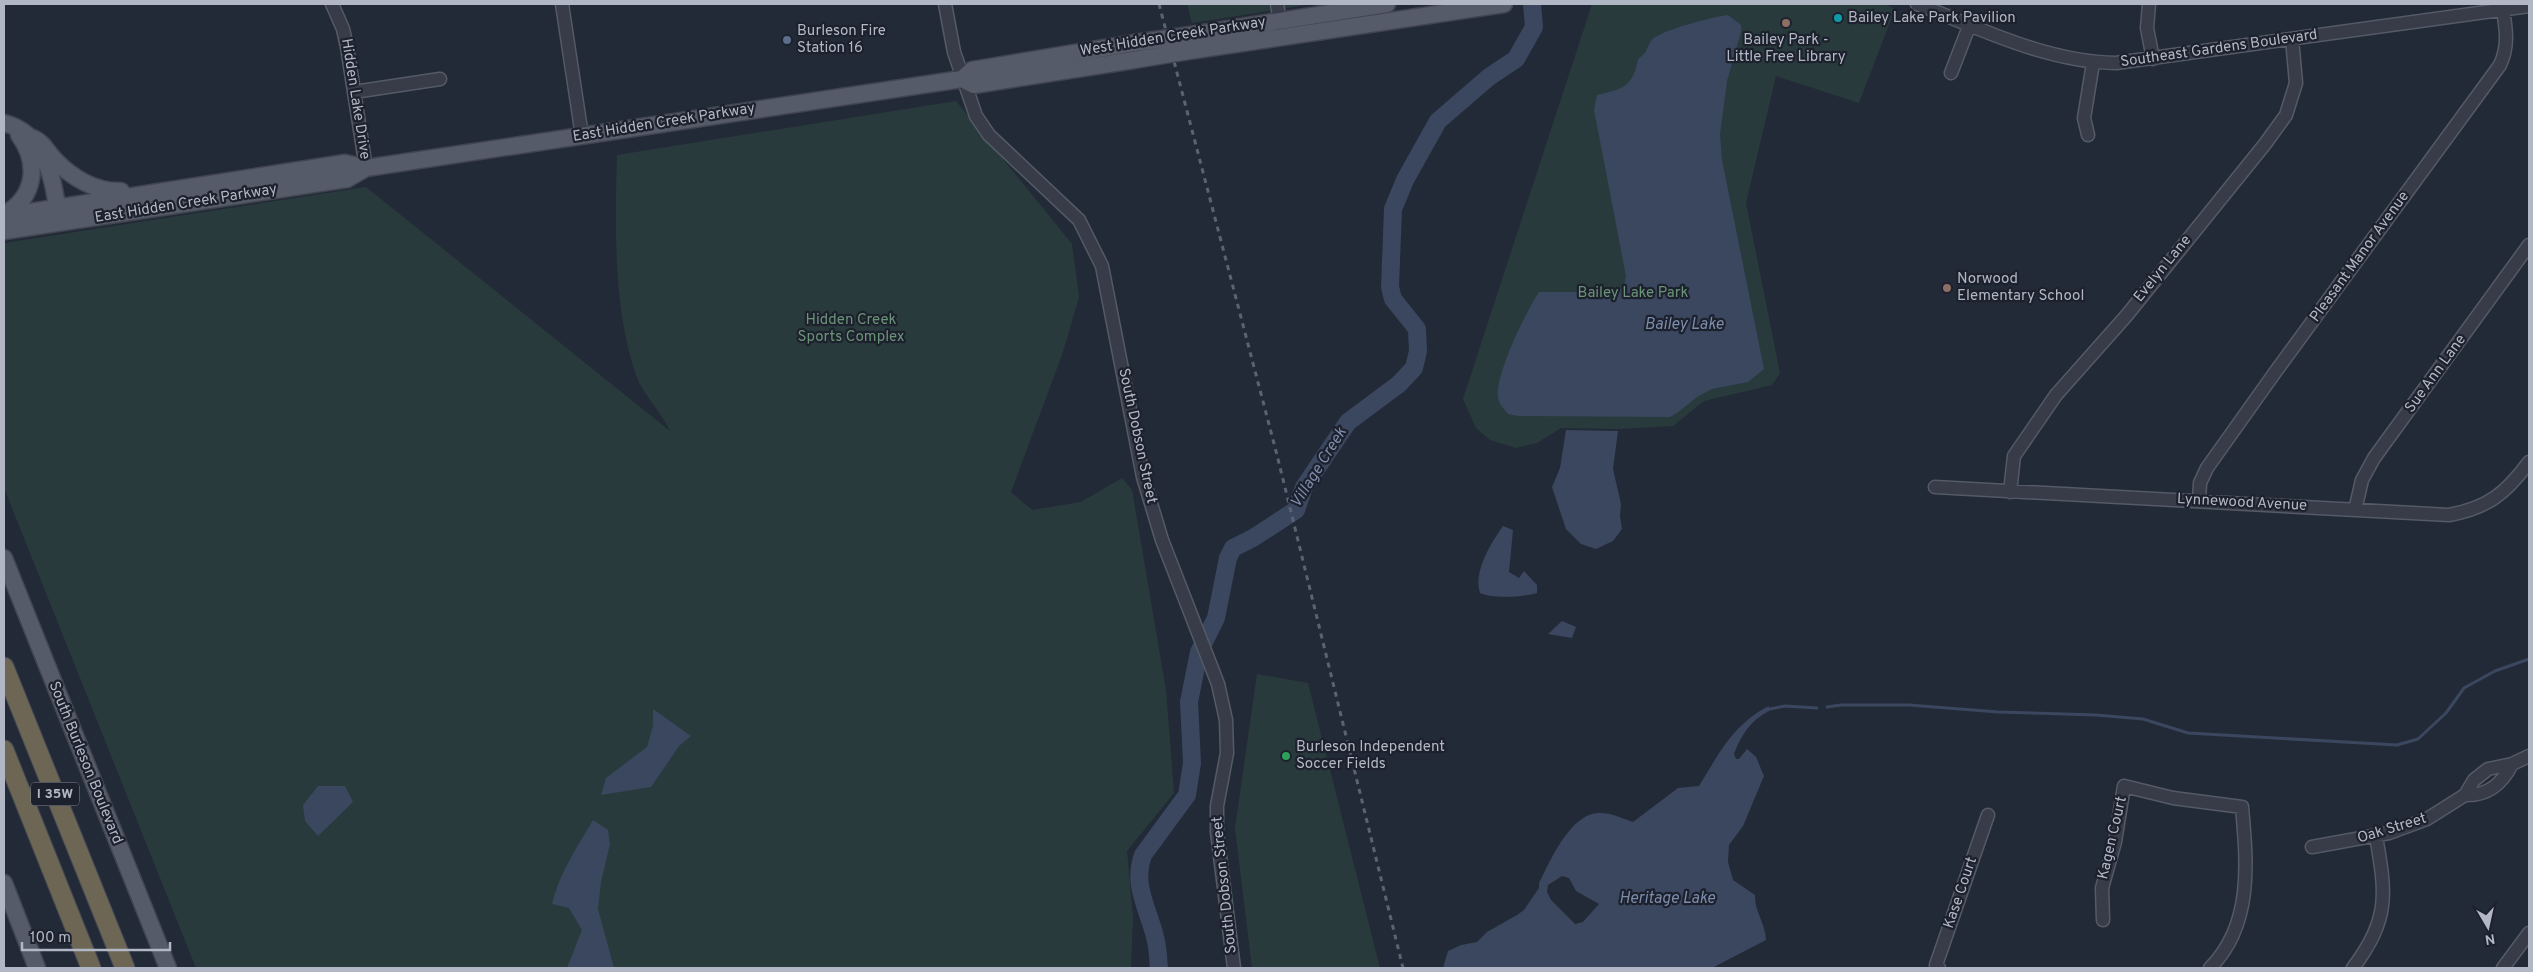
<svg xmlns="http://www.w3.org/2000/svg" width="2533" height="972" font-family="Overpass,sans-serif">
<rect width="100%" height="100%" fill="#232a37"/>
<path fill="#293a3c" d="M1187,4h126l-121,19z
M1592,4h293l10,5 -36,94 -83,-27 -30,127 34,170 -8,12 -68,16 -31,25 -54,3 -58,-1 -24,15 -21,5 -26,-8 -14,-12 -13,-29z
M956,101l116,143 7,53 -16,55 -52,140 21,18 49,-8 41,-24 10,12 34,200 8,103 -47,58 6,66 -2,51h-935l-192,-480v-245l362,-56 304,244c-9,-20 -29,-38 -35,-59 -22,-68 -20,-146 -18,-217z
M1257,674l51,9 72,285h-128l-17,-140z"/>
<path fill="#3a475f" fill-rule="evenodd" d="M1728,15l13,10v7l-14,49 -7,53 2,26 42,209 -16,13 -36,7 -15,8 -20,16 -7,4 -152,-1 -10,-2c-3,-4 -8,-9 -9,-13 -8,-20 28,-91 40,-109h75l10,-5 2,-11 -32,-166 3,-15c26,-6 36,-8 41,-36 11,-8 7,-9 13,-18 6,-10 65,-25 77,-26z
M1566,430l52,1 -5,38 8,35 -1,12 2,13 -9,12 -17,8 -15,-5 -15,-15 -14,-42 8,-19z
M1503,526l10,4 -4,42 10,6 5,-7 13,14v8c-15,4 -42,6 -57,0 -7,-21 11,-50 23,-67z
M1562,621l14,6 -4,11 -24,-4z
M1769,706v5c-18,9 -28,24 -35,43l2,5h3l8,-10 9,8 8,19 -21,50 -14,19 -1,17 5,18 22,15c0,19 10,26 11,45l-54,28h-269l5,-17 13,-6 16,-3 10,-10 30,-17 7,-5 15,-22v-5c11,-22 32,-71 61,-70 11,0 22,5 33,9l45,-34 21,-2c19,-31 35,-63 70,-80zM1562,876l7,2 7,13 23,13 -16,18 -8,2 -24,-24 -4,-8 1,-7z
M653,709l38,27 -12,10 -28,41 -50,8 5,-17 41,-31 6,-21z
M318,786h27l8,16 -35,34 -13,-15 -2,-16z
M593,820l15,10 2,14 -9,38 -3,27 16,59h-47l15,-38 -13,-22 -17,-4c7,-30 25,-57 41,-84z"/>
<g fill="none" stroke-linecap="round" stroke-linejoin="round">
<path stroke="#3a475f" stroke-width="3" d="M1827,707l14,-2h68l89,7 98,3 47,4 45,14 209,12 21,-6 28,-26 18,-25 31,-17 34,-12
M1765,710l20,-4 32,2"/>
<path stroke="#3a475f" stroke-width="18" d="M1159,968c-1,-10 -1,-21 -4,-31 -7,-29 -23,-52 -12,-82l44,-60 5,-32 -3,-61 10,-50 17,-34 12,-60 5,-10 20,-10 43,-28 8,-23 44,-65 51,-38 15,-16 4,-17 -1,-22 -24,-30 -3,-12 3,-78 12,-29 33,-59 51,-44 27,-18 18,-32 -2,-23"/>
<defs>
<path id="minor" d="M332,4l11,25 4,18 19,121
M562,4l20,132
M945,4l9,48 22,64 13,19 90,85 23,46 41,211 19,63 56,144 8,36 1,33 -10,53v26l17,136
M1277,4l4,24
M1917,4c64,25 130,58 199,59l413,-57
M2149,4l-2,24 6,31
M1951,73l19,-49
M354,92l86,-13
M2088,135l-4,-17 9,-55
M1935,487l514,28c39,-7 57,-22 80,-53
M2010,492l4,-36 42,-61 71,-80 138,-171 21,-29 10,-32 -4,-44
M2199,501l1,-18 7,-15 69,-97 224,-306c9,-19 6,-36 3,-56
M2355,510l7,-30 12,-22 155,-213
M2465,795c23,1 37,-11 47,-31
M2312,847l77,-14 38,-14 38,-24 9,-15 14,-11 24,-5 17,-8
M2103,920l-1,-32 13,-46 9,-56 49,12 69,9c5,56 11,118 -32,161
M1939,968l-3,-3 52,-150
M2353,968c37,-50 33,-74 23,-132
M2503,968l26,-35"/>
<path id="major" d="M1191,35l196,-31
M1195,50l309,-46
M962,79l12,6 160,-25
M4,123c43,11 49,57 55,95
M33,138c10,4 14,14 22,22 17,18 41,32 66,31
M5,214c31,-18 34,-51 14,-79
M4,216l341,-53 21,5 596,-89 10,-9 162,-27
M4,231l343,-52 19,-11
M4,558l164,410
M4,883l33,85"/>
<path id="highway" d="M4,667l121,301
M4,750l87,218"/>
</defs>
<use href="#minor" stroke="#545a66" stroke-width="15"/>
<use href="#major" stroke="#404551" stroke-width="19"/>
<use href="#highway" stroke="#414753" stroke-width="21"/>
<use href="#minor" stroke="#373c48" stroke-width="12"/>
<use href="#major" stroke="#555b68" stroke-width="16"/>
<use href="#highway" stroke="#6d6654" stroke-width="19"/>
<path stroke="#5b6271" stroke-width="3" stroke-dasharray="5 5" stroke-linecap="butt" d="M1159,4l118,451 126,513"/>
<defs>
<path id="major-bridge" d="M1134,43l57,-8
M1134,60l61,-10"/>
</defs>
<use href="#major-bridge" stroke="#404551" stroke-width="19" stroke-linecap="butt"/>
<use href="#major-bridge" stroke="#555b68" stroke-width="16"/>
</g>
<circle fill="#0f9aa8" stroke="#1c212d" stroke-width="2" cx="1838" cy="18" r="5"/>
<g fill="#8d6e63" stroke="#1c212d" stroke-width="2">
<circle cx="1786" cy="23" r="5"/>
<circle cx="1947" cy="288" r="5"/>
</g>
<circle fill="#5c6f8a" stroke="#1c212d" stroke-width="2" cx="787" cy="40" r="5"/>
<circle fill="#2e9e5b" stroke="#1c212d" stroke-width="2" cx="1286" cy="756" r="5"/>
<g text-anchor="middle" dominant-baseline="central" stroke-width="4.5" stroke-linejoin="round" paint-order="stroke">
<rect fill="#1c212d" stroke="#848a97" stroke-width="1" x="31" y="782.5" width="48" height="23" rx="4"/>
<g font-size="14" font-weight="bold" fill="#b1b7c4">
<text x="55" y="794">I 35W</text>
</g>
<g font-size="15" fill="#b1b7c4" stroke="#1c212d" text-anchor="start">
<text x="1848" y="18">Bailey Lake Park Pavilion</text>
<text x="797" y="31">Burleson Fire<tspan x="797" dy="17">Station 16</tspan></text>
<text x="1786" y="40" text-anchor="middle">Bailey Park -<tspan x="1786" dy="17">Little Free Library</tspan></text>
<text x="1957" y="279">Norwood<tspan x="1957" dy="17">Elementary School</tspan></text>
<text x="1296" y="747">Burleson Independent<tspan x="1296" dy="17">Soccer Fields</tspan></text>
</g>
<g font-size="15" fill="#b1b7c4" stroke="#1c212d">
<text transform="translate(1173 37) rotate(-9)">West Hidden Creek Parkway</text>
<text transform="translate(2219 49) rotate(-8)">Southeast Gardens Boulevard</text>
<text transform="translate(355 99) rotate(81)">Hidden Lake Drive</text>
<text transform="translate(664 123) rotate(-9)">East Hidden Creek Parkway</text>
<text transform="translate(186 204) rotate(-9)">East Hidden Creek Parkway</text>
<text transform="translate(2360 257) rotate(-54)">Pleasant Manor Avenue</text>
<text transform="translate(2163 269) rotate(-51)">Evelyn Lane</text>
<text transform="translate(2436 374) rotate(-54)">Sue Ann Lane</text>
<text transform="translate(1137 436) rotate(78)">South Dobson Street</text>
<text transform="translate(2242 503) rotate(3)">Lynnewood Avenue</text>
<text transform="translate(85 763) rotate(68)">South Burleson Boulevard</text>
<text transform="translate(2392 829) rotate(-17)">Oak Street</text>
<text transform="translate(2113 838) rotate(-77)">Kagen Court</text>
<text transform="translate(1225 885) rotate(-96)">South Dobson Street</text>
<text transform="translate(1961 893) rotate(-71)">Kase Court</text>
</g>
<g font-size="15" fill="#6b9377" stroke="#1c212d">
<text x="1633" y="293">Bailey Lake Park</text>
<text x="851" y="320">Hidden Creek<tspan x="851" dy="17">Sports Complex</tspan></text>
</g>
<g font-size="16" font-style="italic" fill="#7c8caa" stroke="#1c212d">
<text x="1684" y="325">Bailey Lake</text>
<text transform="translate(1319 468) rotate(-58)">Village Creek</text>
<text x="1667" y="899">Heritage Lake</text>
</g>
</g>
<rect width="2533" height="972" fill="none" stroke="#b1b7c4" stroke-width="10"/>
<g transform="translate(2488 927) rotate(171)" stroke="#1c212d" stroke-width="4" paint-order="stroke">
<path d="M0-4L9 19L0 12L-9 19Z" fill="#b1b7c4"/>
<text y="-8" font-size="14" font-weight="bold" text-anchor="middle" fill="#b1b7c4">N</text>
</g>
<path d="M22 942v8h148v-8" fill="none" stroke="#b1b7c4" stroke-width="2.5"/>
<text x="30" y="942" font-size="15" fill="#b1b7c4" stroke="#1c212d" stroke-width="4" paint-order="stroke">100 m</text>
</svg>
